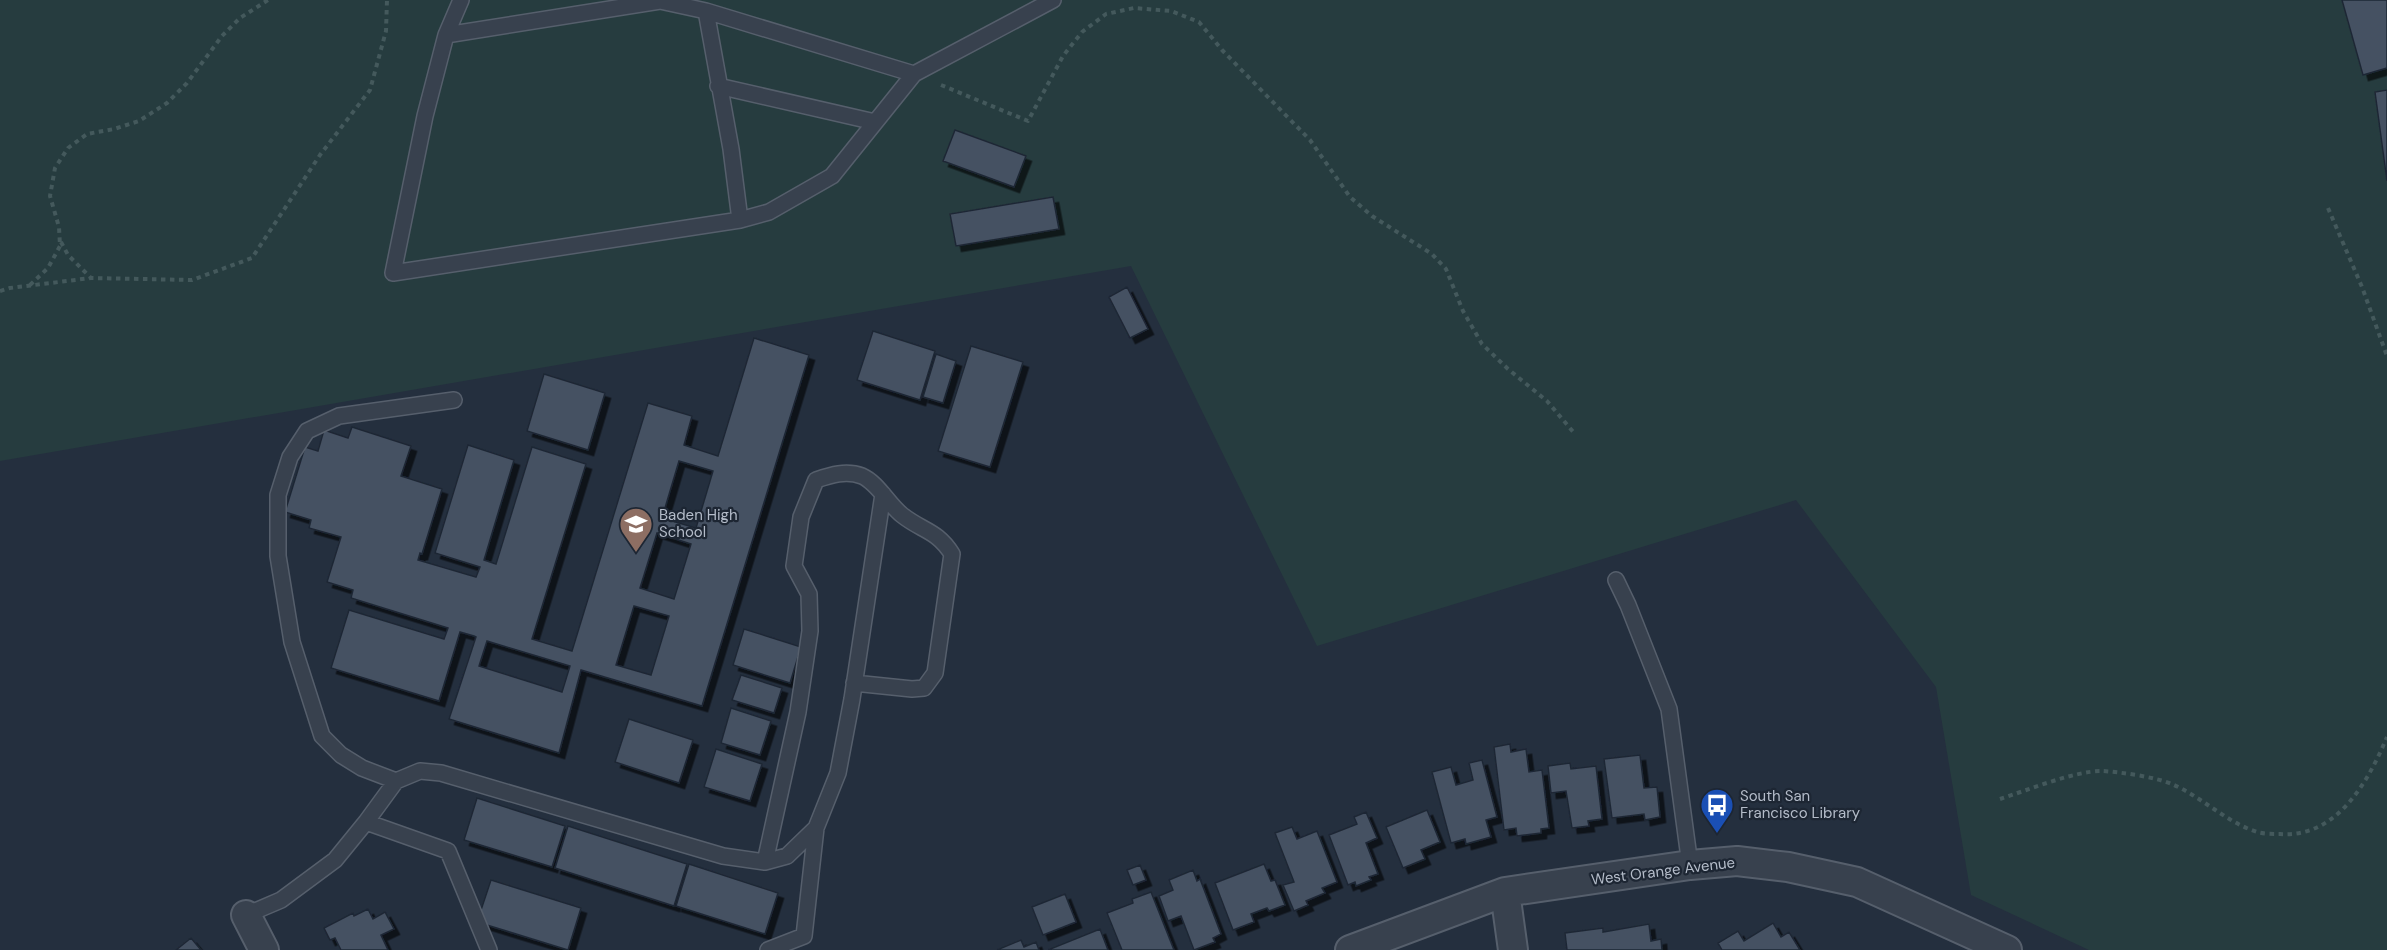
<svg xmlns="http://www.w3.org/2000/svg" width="2387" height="950" font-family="'DM Sans',sans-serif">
<defs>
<filter id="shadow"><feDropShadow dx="5.5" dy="5.5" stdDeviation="0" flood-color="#0009"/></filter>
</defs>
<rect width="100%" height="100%" fill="#242f3e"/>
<path fill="#263c3f" d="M0,0h2387v950h-298l-118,-55 -35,-208 -140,-187 -479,146 -186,-380 -1131,195z"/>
<path fill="#455162" stroke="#1f2835" stroke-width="1.5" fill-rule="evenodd" filter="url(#shadow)" d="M2342,0h45v68l-24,7z
M2387,90v91l-12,-89z
M955,130l71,26 -12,31 -71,-26z
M1053,197l6,32 -103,17 -6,-32z
M1127,287l21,42 -18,9 -21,-41z
M873,331l62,20 -15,49 -63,-20z
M754,338l55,17 -107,351 -121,-36 -22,83 -110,-34 27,-82 -2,-1 -14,-4 -21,69 -108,-33 18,-58 95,29 4,-11 -97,-30 2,-8 -26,-8 14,-45 -32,-9 2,-8 -26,-8 20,-65 13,4 6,-21 24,8 4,-11 59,19 -10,30 41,13 -20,65 -2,-1 -2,7 58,17 4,-10 -45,-14 33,-108 46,15 -30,100 12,4 36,-117 54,17 -54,175 40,12 76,-248 44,13 -8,29 34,11zM679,461l34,10 -17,57 -34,-10zM657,533l34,11 -17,55 -34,-11zM634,606l35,10 -18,59 -35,-10zM487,641l83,25 -8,26 -83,-26z
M971,346l52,16 -33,105 -52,-16z
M936,354l20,7 -13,42 -20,-6z
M544,374l61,19 -17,57 -61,-19z
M744,629l57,18 -11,36 -57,-18z
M741,675l41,13 -8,25 -42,-13z
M731,708l40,13 -11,34 -39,-12z
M629,719l64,21 -14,43 -64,-21z
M1510,744l1,8 15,-3 3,23 13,-2 7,58 -8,1v4l-24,3 -1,-8 -12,2 -10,-83z
M716,749l46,15 -12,37 -46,-14z
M1640,755l4,33 13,-1 3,30 -15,3 -1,-6 -32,4 -8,-59z
M1482,760l15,57 -11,3 5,17 -25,7 -1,-5 -14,4 -19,-71 19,-5 5,18 17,-5 -4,-17z
M1570,763l1,6 25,-3 6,53 -14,2 1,5 -17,2 -6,-37 -15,2 -3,-27z
M477,798l88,28 -13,41 -88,-27z
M1427,810l13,32 -19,8 4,9 -22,9 -17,-41z
M1366,812l11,26 -11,5 12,31 -9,3 2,3 -15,6 -1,-4 -7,3 -19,-50 28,-11 -3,-7z
M568,826l119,38 -13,42 -119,-38z
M1292,827l5,12 20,-8 20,51 -15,6 3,5 -19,8 2,4 -14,6 -11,-26 11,-3 -19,-49z
M689,864l89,29 -13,41 -89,-28z
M1264,864l7,17 4,-1 10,25 -16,6 -2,-3 -16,6 3,8 -21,8 -18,-47z
M1140,865l6,15 -13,5 -6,-15z
M1193,870l4,11 3,-2 21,55 -8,4 2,4 -21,8 -13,-34 -13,5 -9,-25 14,-6 -4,-10z
M491,880l90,28 -13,42 -91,-28z
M1151,892l23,58h-52l-15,-37 26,-10 -1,-4z
M1065,894l11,28 -33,13 -11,-28z
M368,909l5,10 12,-7 9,17 -13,6 7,15h-47l-6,-12 -5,2 -6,-12 29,-15 1,3z
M1773,923l8,14 8,-5 11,18h-78l-4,-7 20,-12 6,10z
M1649,924l2,17 10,-2 1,11h-95l-2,-17 38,-5v4z
M1100,929l8,21h-60z
M191,938l10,12h-25z
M1021,940l3,7 12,-5 3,8h-42z"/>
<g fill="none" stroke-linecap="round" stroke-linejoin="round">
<defs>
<path id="service" d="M706,11l25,138 9,71
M446,35l15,-35
M914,74l-208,-63 -46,-10 -214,34 -21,81 -32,157 347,-53 29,-8 63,-36 82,-102 139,-74
M718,86l157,36
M1616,580l12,25 41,104 21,156
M396,781l-34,-13 -21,-13 -19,-19 -30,-94 -14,-86v-61l12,-38 17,-26 32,-15 115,-16
M366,822l82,29 41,99
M765,862l33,-150 12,-81 -1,-37 -15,-28 7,-49 15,-37c15,-5 30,-10 46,-4 16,7 26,28 40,39 20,16 35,15 50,39l-17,119 -11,15 -12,1 -58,-6
M246,915l35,-15 54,-40 31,-38 30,-41 24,-10 21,2 282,83 42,6 22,-6 29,-28 22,-55 14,-74 31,-205
M768,950l36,-14 12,-108"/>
<path id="minor" d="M1505,892l8,58
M246,915l18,35
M1350,950l155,-58 185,-27 47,-4 51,6 69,15 150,68"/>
</defs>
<use href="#service" stroke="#565f6c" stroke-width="18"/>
<use href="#minor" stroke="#565f6c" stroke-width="32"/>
<path stroke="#44595c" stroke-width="4" stroke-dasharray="4.5 4.5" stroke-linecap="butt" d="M941,85l87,36 35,-65 19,-24 24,-18 28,-6 37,3 28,11 23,28 88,90 40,57 22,19 60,38 14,15 17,42 19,33 26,25 39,32 28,33
M2328,208l34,79 25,69
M61,242l7,13 23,23
M30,285l18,-17 12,-22 -1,-19 -9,-31 5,-28 13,-20 19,-14 27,-5 25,-8 28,-18 20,-20 35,-47 18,-18 28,-18
M0,291l10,-3 81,-10 101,2 60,-22 68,-103 50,-65 16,-59 1,-31
M2000,799c28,-9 74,-28 102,-28 18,1 55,6 72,14 29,13 52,37 83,47 7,2 16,2 23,2 57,4 88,-52 107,-97"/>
<use href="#service" stroke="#38414e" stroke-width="15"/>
<use href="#minor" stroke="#38414e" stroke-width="28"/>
</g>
<defs>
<symbol id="school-pin" viewBox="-11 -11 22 30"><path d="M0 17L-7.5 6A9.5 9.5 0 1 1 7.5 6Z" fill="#8d6e63" stroke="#1d2633"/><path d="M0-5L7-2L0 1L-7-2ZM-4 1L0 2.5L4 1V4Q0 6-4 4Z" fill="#fff"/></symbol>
<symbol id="bus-pin" viewBox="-11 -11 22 30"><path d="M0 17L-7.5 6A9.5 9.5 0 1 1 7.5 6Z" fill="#1a4fb4" stroke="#1d2633"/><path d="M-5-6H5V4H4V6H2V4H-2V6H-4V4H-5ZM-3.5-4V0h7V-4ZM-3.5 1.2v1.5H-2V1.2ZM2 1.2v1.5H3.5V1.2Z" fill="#fff"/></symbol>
</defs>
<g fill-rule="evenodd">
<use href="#school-pin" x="617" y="505" width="38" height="52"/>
<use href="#bus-pin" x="1698" y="786" width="38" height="52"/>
</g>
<g text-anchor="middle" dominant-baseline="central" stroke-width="4.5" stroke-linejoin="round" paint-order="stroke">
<g font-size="15" fill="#b4bcc9" stroke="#1d2633" text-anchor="start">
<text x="659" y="515">Baden High<tspan x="659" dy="17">School</tspan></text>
<text x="1740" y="796">South San<tspan x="1740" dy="17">Francisco Library</tspan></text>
</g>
<g font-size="15" fill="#b4bcc9" stroke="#1d2633">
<text transform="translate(1663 871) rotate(-7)">West Orange Avenue</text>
</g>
</g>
</svg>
